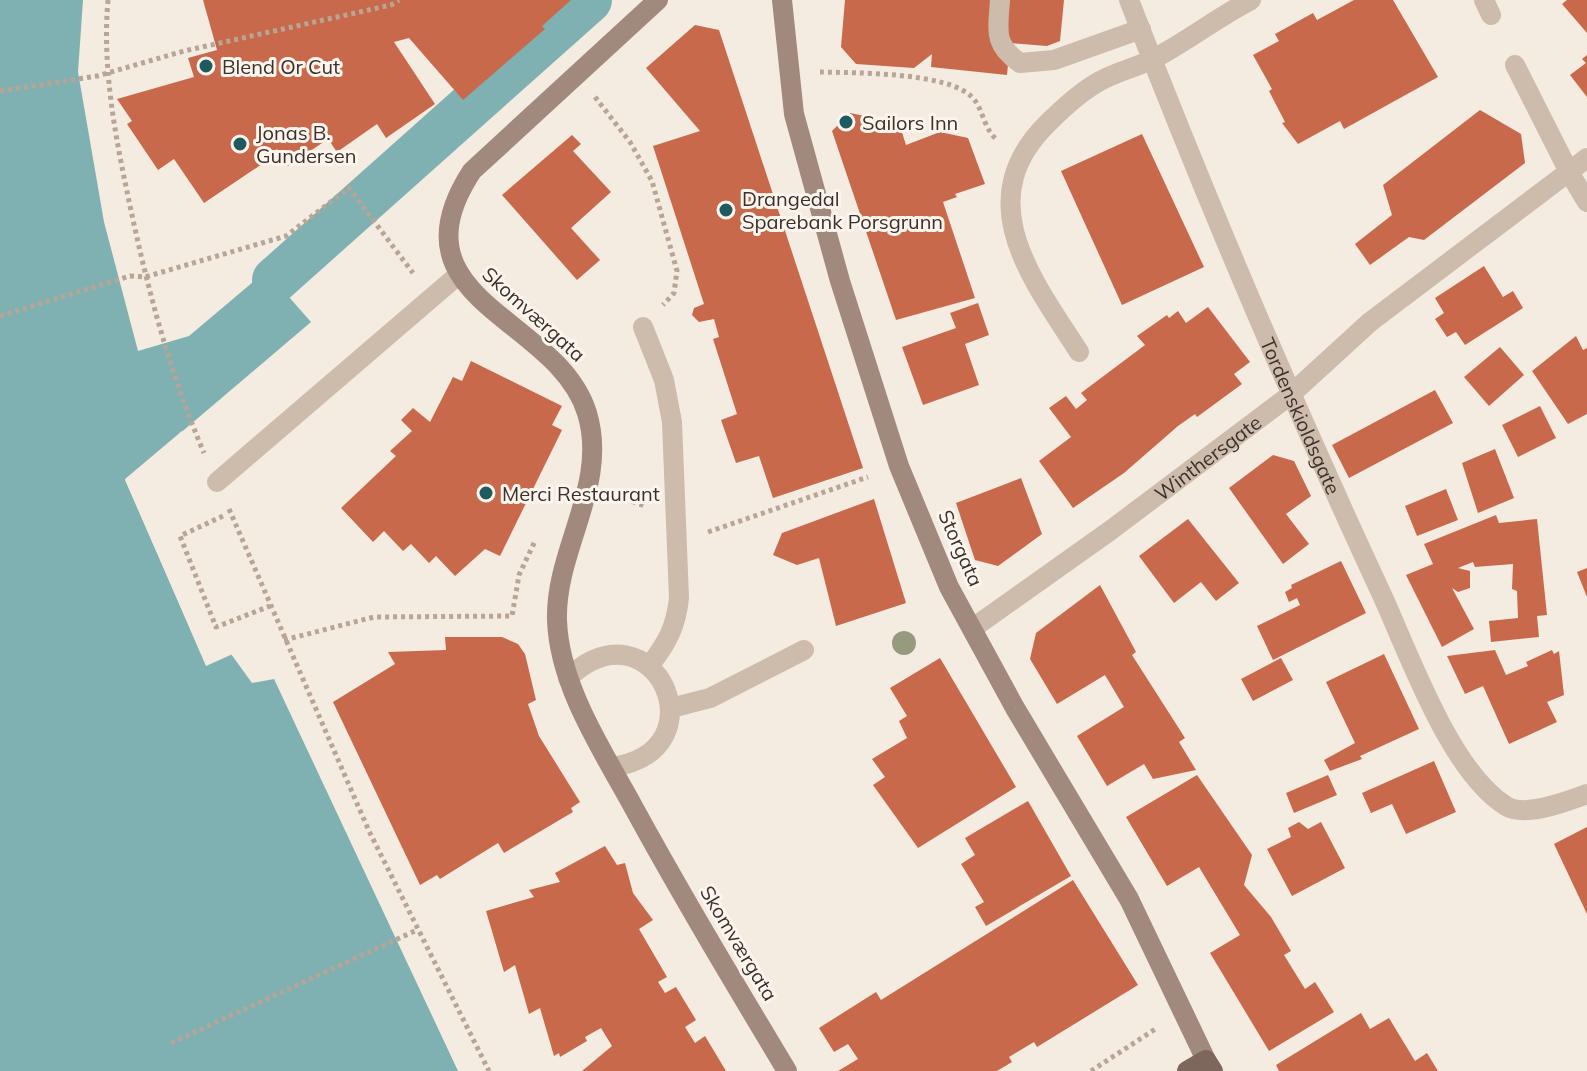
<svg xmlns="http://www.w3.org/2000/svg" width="1587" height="1071" font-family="Mulish,sans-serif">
<rect width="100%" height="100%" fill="#f4ebe1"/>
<path fill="#7fb0b2" d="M0,0h83l-5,72 26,150 34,129 51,-15 77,-65 45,51 -186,158 81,185 25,-11 21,29 22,-4 184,392h-458z"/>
<path fill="#f4ebe1" d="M182,431l2,4 -54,45 78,180 22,-9 5,2 -29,13 -81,-187z"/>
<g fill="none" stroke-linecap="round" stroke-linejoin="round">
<path stroke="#7fb0b2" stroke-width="46" d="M275,280l314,-280"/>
</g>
<path fill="#c8694b" d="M203,0h368l-29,26 3,3 -82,71 -54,-62 -15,4 41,62 -49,34 -9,-14 -40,28 -9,-13 -40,27 -11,-17 -9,6 3,3 -67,45 -30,-44 -16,11 -31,-46 5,-3 -15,-22 77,-22 -6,-19 29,-8z
M845,0h219l-4,41 -13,5 -37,-3 -3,32 -76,-8 1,-13 -18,14 -58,-4 -15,-17z
M1354,0h39l45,77 -94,52 -4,-8 -42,23 -16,-21 3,-1 -16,-31 3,-2 -19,-34 26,-14 -4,-7 38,-21 4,7z
M1567,0h20v33l-25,-29z
M695,25l24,5 144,438 -90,30 -14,-42 -23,7 -15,-43 16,-6 -24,-75 6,-2 -5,-18 -15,3 -7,-7 2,-7 10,-4 -51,-158 47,-15 -54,-63z
M1587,55v42l-17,-22 16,-12 -4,-4z
M1480,110l41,24 4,29 -101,77 -15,-3 -39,28 -15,-21 37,-29 -9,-30z
M850,113l49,10 7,22 34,-13 28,6 17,46 -30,10 2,3 -14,5 32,96 -79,22 -64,-189z
M1142,134l62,133 -82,38 -61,-134z
M572,135l9,9 -8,7 38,41 -40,36 29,32 -23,20 -75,-85z
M1484,266l19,31 10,-6 10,17 -58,37 -9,-13 -9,5 -12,-18 9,-6 -9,-15z
M978,303l11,32 -24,9 14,41 -56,20 -21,-58 54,-19 -6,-15z
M1208,307l42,55 -16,12 8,10 -45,33 -2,-3 -17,12 -54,47 -51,35 -34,-47 32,-24 -22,-29 17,-12 10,13 11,-9 -6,-7 64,-48 -8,-9 30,-21 2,3 9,-7 8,12z
M1576,336l7,14 4,-2v66l-19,10 -36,-53z
M1500,347l24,28 -35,31 -25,-29z
M471,361l91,45 -10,19 10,5 -62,126 -15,-7 -30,27 -19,-20 -7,7 -18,-19 -8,7 -19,-20 -11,11 -32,-34 55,-52 -6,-5 22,-20 -11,-11 12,-12 17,14 23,-45 9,4z
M1435,390l18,33 -104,55 -17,-33z
M1540,406l16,32 -38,19 -16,-32z
M1495,449l19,49 -36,15 -16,-50z
M1273,455l21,6 17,35 -25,18 23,30 -26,20 -54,-76z
M1021,478l21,56 -44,32 -23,-6 -19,-57z
M1446,489l12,31 -41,16 -12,-30z
M874,499l32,104 -70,23 -17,-68 -22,7 -24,-10 9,-22z
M1496,515l3,8 38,-4 10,96 -10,1 2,21 -48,5 -2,-21 29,-3 -1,-27 -5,-2 1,-25 -38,3 -2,-5 -15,6 12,3v17l-12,4 -6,-4 22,41 -32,18 -36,-72 27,-11 -9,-20z
M1188,519l51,64 -23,18 -15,-19 -27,21 -35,-47z
M1341,561l25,52 -93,47 -16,-34 43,-21 -3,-7 -8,4 -4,-10 7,-4 -1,-3z
M1587,568v29l-10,-25z
M1100,585l36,67 -4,3 53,83 -6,4 17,28 -43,9 -9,-15 -37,22 -30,-50 47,-29 -19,-32 -48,29 -27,-45 6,-26z
M445,637h57l16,7 7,10 11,46 -8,4 11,32 41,66 -9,6 2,4 -69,41 -6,-10 -58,36 -3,-4 -17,10 -87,-183 62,-38 -7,-12 58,-2z
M1495,650l11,25 22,-9 -2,-4 26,-12 2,4 5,-3 5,44 -17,7 10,20 -48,22 -26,-58 -18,8 -18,-38z
M1384,654l35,75 -59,27 2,3 -32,12 -6,-11 31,-17 -29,-61z
M940,658l76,129 -98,61 -45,-63 12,-8 -13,-18 35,-21 -8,-17 8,-5 -17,-28z
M1281,658l12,22 -40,21 -12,-22z
M1434,761l22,51 -50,22 -14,-30 -21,9 -9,-20z
M1197,775l55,80 -8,30 27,32 20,34 -7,4 21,34 10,-7 19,30 -65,39 -59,-98 30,-18 -41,-68 -32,19 -41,-69z
M1328,775l9,20 -43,18 -8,-20z
M1028,801l43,75 -85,50 -11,-19 9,-5 -23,-38 14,-9 -10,-17z
M1299,822l9,7 13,-7 24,46 -53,28 -25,-47 24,-12 -3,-9z
M1587,827v87l-33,-70z
M605,846l12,19 8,-2 8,30 20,27 -14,9 28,48 -9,5 7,11 11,-6 20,33 -11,7 10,16 10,-7 21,35h-144l30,-25 -11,-18 -16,9 2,4 -27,16 -1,-4 -5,3 -14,-48 -11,6 -14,-49 -11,7 -18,-61 48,-14 -5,-7 31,-8 -5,-9z
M1073,880l65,105 -101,62 -3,-5 -25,15 3,5 -15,9h-159l20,-12 -10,-15 -14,8 -15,-24 57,-36 5,8z
M1361,1013l9,16 19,-11 26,43 12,-8 11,18h-159l-3,-6z"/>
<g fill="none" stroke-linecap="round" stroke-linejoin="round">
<path stroke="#b9a596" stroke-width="5" stroke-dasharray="4 4" stroke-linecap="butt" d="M108,0c-6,67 7,135 21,201 18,86 40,170 75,252
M820,72c36,1 127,0 152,25 11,11 11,30 24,42
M0,91l97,-15 87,-25 207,-46 8,-5
M595,97l35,45 22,39 25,90 -3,22 -11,12
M0,316l130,-40 15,1 141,-41 63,-48 64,85
M617,496l28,10
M229,509l140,322 120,240
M223,516l-43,20 36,91 54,-21
M708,532l160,-55
M284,640l90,-23 138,-1 7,-41 16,-34
M171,1043l246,-113
M1091,1071l66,-43"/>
<path stroke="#cdbbac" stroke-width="20" d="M1000,0c-2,31 -7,44 20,63l34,-3 87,-31
M1484,0l7,15
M1515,65l54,107
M643,327l21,53 8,42 7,176c-3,29 -12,45 -29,67
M1079,352c-47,-73 -110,-152 -31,-229 16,-16 32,-31 52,-42 16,-9 34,-13 51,-21 34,-17 65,-42 100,-60
M568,678c85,-81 157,74 43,89
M671,708l39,-10 94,-48"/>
<g stroke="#cdbbac" stroke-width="20">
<path id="s1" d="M1129,0c78,202 162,399 253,595 28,61 68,176 124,211 19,12 62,-5 81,-12"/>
<path d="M1569,172l18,30"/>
<path d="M217,482l240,-206"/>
<path id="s2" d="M973,628l138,-98 178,-134 81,-74 217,-164"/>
</g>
<path stroke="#a18a7d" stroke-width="20" d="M658,0l-186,171c-85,130 85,145 115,242 22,72 -32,136 -30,207 2,63 42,125 72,179 50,92 104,182 158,272
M782,0l12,114 46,167 59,185 50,121 66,121 114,191 77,161"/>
<path stroke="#7d675c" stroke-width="20" d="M1187,1071l19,-11 7,11"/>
</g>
<circle fill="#969b7f" cx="904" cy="643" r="12"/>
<g fill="#1f5a5e" stroke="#fbf5ee" stroke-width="3">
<circle cx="206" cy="66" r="8"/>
<circle cx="846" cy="122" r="8"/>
<circle cx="240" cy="144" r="8"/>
<circle cx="726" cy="210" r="8"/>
<circle cx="486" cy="493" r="8"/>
</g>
<g text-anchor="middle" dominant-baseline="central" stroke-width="6" stroke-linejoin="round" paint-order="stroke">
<g font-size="20" fill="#3b302b" stroke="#fbf5ee" text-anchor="start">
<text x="222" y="66">Blend Or Cut</text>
<text x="862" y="122">Sailors Inn</text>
<text x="256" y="132">Jonas B.<tspan x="256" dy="23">Gundersen</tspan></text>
<text x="742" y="198">Drangedal<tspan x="742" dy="23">Sparebank Porsgrunn</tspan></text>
<text x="502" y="493">Merci Restaurant</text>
</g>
<g font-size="20" fill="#3b302b" stroke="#fbf5ee">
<text transform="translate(534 314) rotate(42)">Skomværgata</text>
<text stroke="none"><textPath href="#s1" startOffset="450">Tordenskioldsgate</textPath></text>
<text stroke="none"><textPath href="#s2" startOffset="290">Winthersgate</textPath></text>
<text transform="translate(961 548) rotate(66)">Storgata</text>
<text transform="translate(739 943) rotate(59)">Skomværgata</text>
</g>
</g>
</svg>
